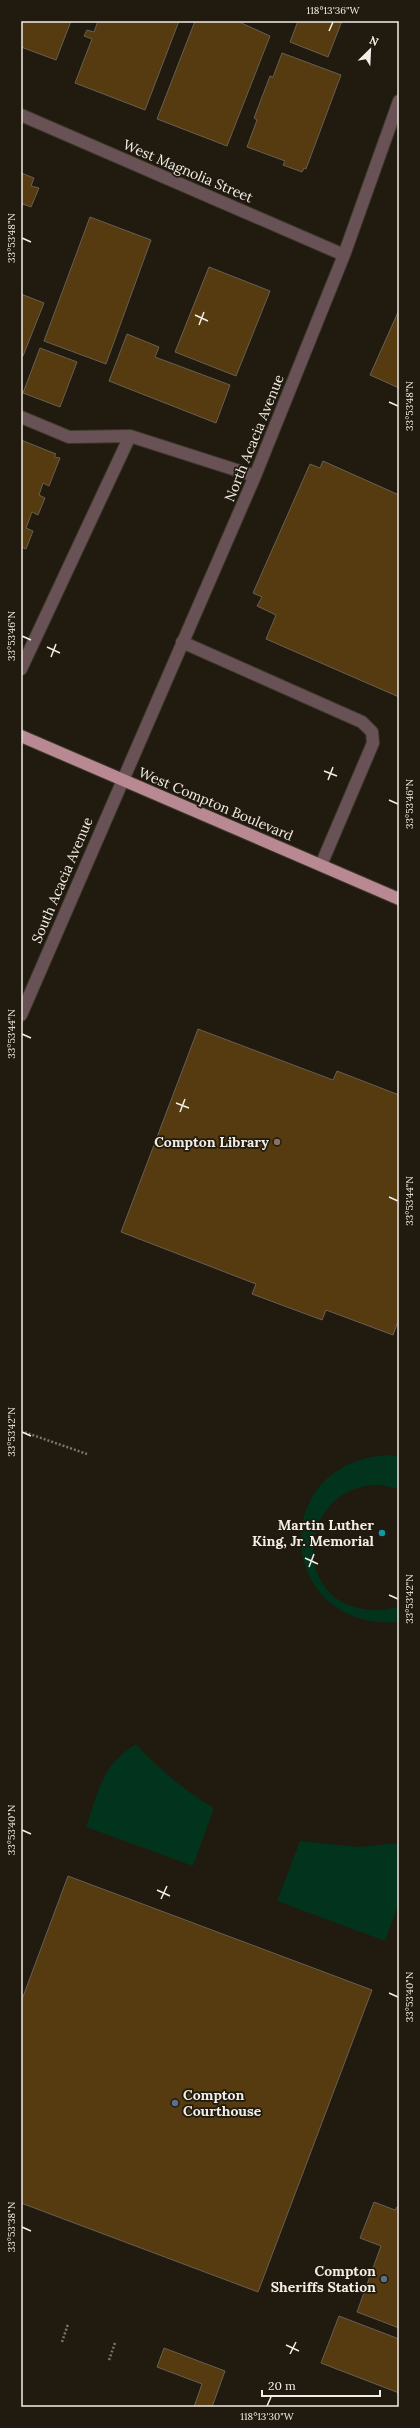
<svg xmlns="http://www.w3.org/2000/svg" width="420" height="2428" font-family="Lora,serif">
<rect width="100%" height="100%" fill="#211a0f"/>
<path fill="#02331d" d="M388,1455l11,1v33c-7,-1 -14,-4 -21,-4 -76,0 -90,111 -15,124 12,2 25,2 36,-3v16c-122,10 -135,-160 -11,-167z
M136,1744c23,25 49,47 78,64l-21,58 -107,-39c13,-37 15,-61 50,-83z
M300,1841l58,6 41,-4v60l-14,38 -108,-40z"/>
<path fill="#553b0f" stroke="#685f53" d="M21,21h50l-15,39 -35,-13z
M98,21h81l-34,89 -70,-27 17,-44 -8,-3 3,-6 7,2z
M195,21h42l33,15 -43,110 -70,-27z
M298,21h44l-14,36 -38,-15z
M282,53l59,22 -35,94 -2,-1 -2,4 -19,-7 2,-4 -38,-14 10,-27 -3,-2 16,-42 3,1z
M21,173l13,5 -3,8 8,2 -8,19 -8,-3 -2,6z
M90,217l61,23 -45,124 -62,-23z
M209,267l61,24 -34,85 -61,-24z
M21,294l23,9 -21,53 -2,-1z
M399,310v78l-29,-13z
M127,334l32,13 -4,10 75,28 -14,38 -107,-42z
M40,348l37,14 -17,45 -37,-14z
M21,440l35,14 -2,3 6,1 -11,28 -6,-3 -4,12 6,3 -7,17 -6,-3 -6,16 7,3 -7,18 -5,-2z
M323,461l76,34v202l-133,-58 10,-24 -19,-9 5,-9 -9,-4 57,-129 10,4z
M198,1029l135,51 4,-9 62,24v224l-6,16 -67,-25 -4,10 -70,-26 4,-10 -135,-52z
M68,1876l304,114 -114,302 -237,-89v-201z
M374,2202l21,8 2,-3h2v121l-42,-16 24,-66 -21,-8z
M339,2316l60,23v54l-78,-30z
M164,2348l61,23 -13,36h-18l8,-23 -45,-17z"/>
<g fill="none" stroke-linecap="round" stroke-linejoin="round">
<defs>
<path id="minor" d="M21,115l323,140
M21,417l48,20 61,-1 125,40
M182,642l180,80 10,10 1,11 -52,122
M21,669l109,-233
M21,1015l234,-539 89,-221 55,-154"/>
<path id="major" d="M21,736l378,163"/>
</defs>
<use href="#minor" stroke="#3e382d" stroke-width="14"/>
<use href="#major" stroke="#3e382d" stroke-width="14"/>
<path stroke="#7b756b" stroke-width="2.5" stroke-dasharray="2 2" stroke-linecap="butt" d="M21,1431l66,23
M62,2342l6,-18
M109,2360l6,-17"/>
<use href="#minor" stroke="#695256" stroke-width="12"/>
<use href="#major" stroke="#b88992" stroke-width="12"/>
</g>
<path fill="none" stroke="#f3eee7" stroke-width="1.5" d="M329,31l4,-9M22,238l9,4M195,315l13,6M199,325l5,-13M389,402l9,4M22,636l9,4M47,647l13,6M51,657l5,-13M324,771l13,5M328,780l5,-13M389,800l9,4M22,1034l9,4M176,1103l13,5M180,1112l5,-13M389,1197l9,4M22,1432l9,4M305,1558l13,6M309,1567l5,-13M389,1595l9,4M22,1830l9,4M157,1890l13,6M161,1899l6,-13M389,1993l9,4M22,2227l9,4M286,2345l13,6M290,2354l6,-12M267,2406l4,-9"/>
<circle fill="#8d6e63" stroke="#211a0f" stroke-width="1.5" cx="277" cy="1142" r="4"/>
<circle fill="#0f9aa8" stroke="#211a0f" stroke-width="1.5" cx="382" cy="1533" r="4"/>
<g fill="#5c6f8a" stroke="#211a0f" stroke-width="1.5">
<circle cx="175" cy="2103" r="4"/>
<circle cx="384" cy="2279" r="4"/>
</g>
<g text-anchor="middle" dominant-baseline="central" stroke-width="3.5" stroke-linejoin="round" paint-order="stroke">
<g font-size="14" fill="#f3eee7" stroke="#211a0f">
<text transform="translate(188 171) rotate(23)">West Magnolia Street</text>
<text transform="translate(254 438) rotate(-68)">North Acacia Avenue</text>
<text transform="translate(216 804) rotate(23)">West Compton Boulevard</text>
<text transform="translate(62 880) rotate(-67)">South Acacia Avenue</text>
</g>
<g font-size="14" font-weight="bold" fill="#f3eee7" stroke="#211a0f" text-anchor="end">
<text x="269" y="1142">Compton Library</text>
<text x="374" y="1525">Martin Luther<tspan x="374" dy="16">King, Jr. Memorial</tspan></text>
<text x="183" y="2095" text-anchor="start">Compton<tspan x="183" dy="16">Courthouse</tspan></text>
<text x="376" y="2271">Compton<tspan x="376" dy="16">Sheriffs Station</tspan></text>
</g>
</g>
<rect width="420" height="2428" fill="none" stroke="#211a0f" stroke-width="44"/>
<g transform="translate(370 50) rotate(24)" stroke="#211a0f" stroke-width="3" paint-order="stroke">
<path d="M0-3L7 15L0 10L-7 15Z" fill="#f3eee7"/>
<text y="-6" font-size="11" font-weight="bold" text-anchor="middle" fill="#f3eee7">N</text>
</g>
<path d="M262 2390v6h118v-6" fill="none" stroke="#f3eee7" stroke-width="2"/>
<text x="268" y="2390" font-size="12" fill="#f3eee7" stroke="#211a0f" stroke-width="3" paint-order="stroke">20 m</text>
<rect x="22" y="22" width="376" height="2384" fill="none" stroke="#f3eee7" stroke-width="1.5"/>
<g font-size="10" text-anchor="middle" fill="#f3eee7">
<text x="333" y="14">118°13'36"W</text>
<text transform="translate(11 238) rotate(-90)" y="4">33°53'48"N</text>
<text transform="translate(409 406) rotate(-90)" y="4">33°53'48"N</text>
<text transform="translate(11 636) rotate(-90)" y="4">33°53'46"N</text>
<text transform="translate(409 804) rotate(-90)" y="4">33°53'46"N</text>
<text transform="translate(11 1034) rotate(-90)" y="4">33°53'44"N</text>
<text transform="translate(409 1201) rotate(-90)" y="4">33°53'44"N</text>
<text transform="translate(11 1432) rotate(-90)" y="4">33°53'42"N</text>
<text transform="translate(409 1599) rotate(-90)" y="4">33°53'42"N</text>
<text transform="translate(11 1830) rotate(-90)" y="4">33°53'40"N</text>
<text transform="translate(409 1997) rotate(-90)" y="4">33°53'40"N</text>
<text transform="translate(11 2227) rotate(-90)" y="4">33°53'38"N</text>
<text x="267" y="2420">118°13'30"W</text>
</g>
</svg>
